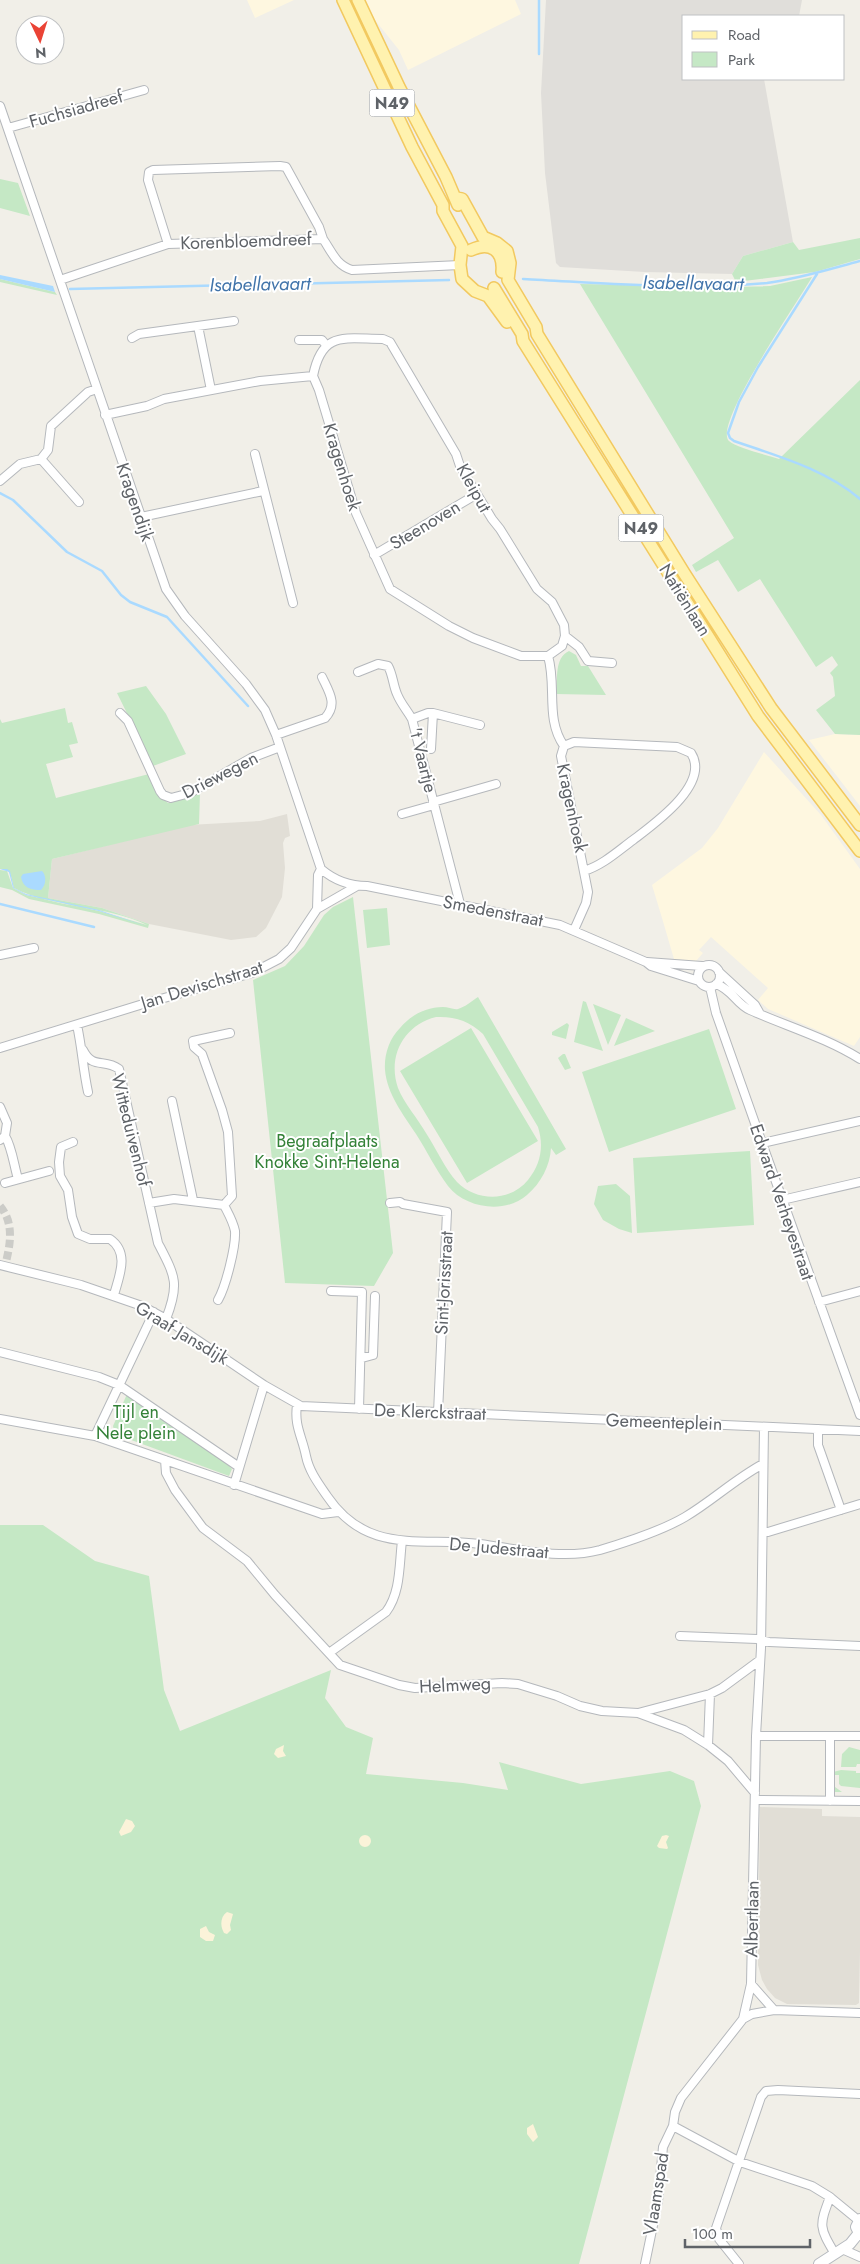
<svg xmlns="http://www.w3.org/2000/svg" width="860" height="2264" font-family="Jost,sans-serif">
<rect width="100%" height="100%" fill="#f1efe8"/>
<path fill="#fef7e0" d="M247,0h47l-39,18z
M359,0h156l6,14 -113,56 -9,-20z
M835,734l25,1v71l-51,-66z
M764,752l57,63 39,54v168l-6,9 -86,-37 -10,-9 10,-12 -57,-51 -12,13 4,3 -7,8 -22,-2 -12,-41 -10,-33 50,-37 16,-20z"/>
<path fill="#e0deda" d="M546,0h256l-3,16h-115v63h80l29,163 -50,14 -11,18 -87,-2 -85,-5 -4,-4 -11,-90 -4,-80z"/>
<path fill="#e1ded6" d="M287,814l3,22 -5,2 -2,5 2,25 -3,29 -16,31 -10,9 -25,3 -82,-16 -47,-16 -54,-10 4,-39 137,-34 71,-4z
M760,1807l62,2v7l38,1v134l-1,52 -3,2 -69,-1 -12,-6 -8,-9 -5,-9 -4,-15z"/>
<path fill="#c5e8c5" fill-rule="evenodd" d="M0,179l18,4 12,33 -30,-8z
M860,238v21l-45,13 -79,10 -4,-8 11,-18 50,-14 6,8z
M812,277c-12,22 -100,148 -83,164 7,7 39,14 50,18l81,-79v355l-25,-1 -19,-24 19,-14 -2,-19 -3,-4 8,-8 -6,-9 -16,11 -56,-88 -22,13 -20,-32 -22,12 -4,-7 42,-27 -154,-254 156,3 34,-1z
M0,279l55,13 2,3 -57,-13z
M569,651l7,4 5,11h7l18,29 -50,-1c2,-15 -2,-36 13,-43z
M146,686l20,28 20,40 -33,12 -36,-73z
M65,708l3,15 4,-1 6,21 -9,2 4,12 -27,7 10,34 93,-24 6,17 13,12 32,-10 -1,31 -147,35 -4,39 54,10 47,16 -1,4 -49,-14 -70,-15 -17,-9 -12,-3v-17l7,1 6,17 13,7 73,16 48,14c-41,-20 -92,-16 -133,-37 -3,-11 -2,-19 -14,-19v-150l2,4z
M353,897l40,356 -19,33 -89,-3 -32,-303 32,-14 19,-20 20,-31 9,-8z
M387,908l3,37 -23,3 -4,-38z
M478,997l88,152 -10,6 -5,-7c-1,18 -10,35 -24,47 -21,19 -61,14 -79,-9 -12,-16 -21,-35 -32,-52 -13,-20 -29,-40 -31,-64 -1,-15 4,-31 15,-42 11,-13 26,-21 43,-21 5,0 11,3 15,2 7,-2 14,-8 20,-12zM436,1017c18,-1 34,4 47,17l55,93c6,19 3,37 -10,53 -18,22 -51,22 -71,2 -12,-13 -21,-34 -31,-49 -8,-14 -22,-30 -28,-45 -11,-32 6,-63 38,-71z
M583,1001l3,1 17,49 -29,-9z
M593,1004l28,11 -13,30z
M626,1018l29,13 -41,15z
M567,1023l2,2 -3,14 -14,-4v-3z
M471,1028l67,113 -71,42 -67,-112z
M709,1029l27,80 -127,43 -27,-80z
M563,1054h2l6,14 -6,2 -7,-12z
M750,1151l4,74 -117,8 -4,-75z
M616,1184l14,12 2,37 -13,-4 -16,-9 -9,-16 4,-18z
M127,1394l98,67 7,8 -3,7 -114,-42 -2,-8z
M0,1525h43l52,36 54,15 15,114 16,41 151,-61 -6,28 21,29 27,11 -7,36 97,9 45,7 -9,-28 82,22 89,-13 24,10 7,25 -122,458h-579z
M849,1747l11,3v14h-3l-1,3h-15l1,-13z
M841,1770l15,1v2h4v15l-19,-2 -2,-2v-9h-5l1,12 7,5h-9v-20z"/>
<path fill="#fbf3d9" d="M284,1745l-1,6 3,5 -8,2 -4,-4 2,-5z
M126,1819l6,2 3,5 -4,6 -10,4 -2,-4z
M359 1841a6 6 0 1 1 12 0a6 6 0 1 1-12 0Z
M666,1835l3,1 -3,6 2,6 -1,1 -8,-1 -2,-2 5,-10z
M227,1912l6,2 -3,11 1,5 -4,4 -3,-1c-4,-7 -4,-16 3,-21z
M206,1926l3,6 6,3 -2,6h-7l-6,-4v-8z
M533,2124l5,13 -5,5 -6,-8v-6z"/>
<path fill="#aadaff" d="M0,275l53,11 2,6 -55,-13z
M0,869h7l3,2 4,17 12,6 73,16 47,16 -47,-15 -73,-16 -13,-7 -4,-16z
M42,871c5,5 4,14 -1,19 -10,0 -18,-2 -20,-13l2,-3z"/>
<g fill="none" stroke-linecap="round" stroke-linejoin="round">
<path stroke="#aadaff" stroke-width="2.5" d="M539,0v54
M817,274l-59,93 -19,35 -11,31 2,5 4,3c43,15 91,28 126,58
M523,279c80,4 164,12 244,4 31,-4 63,-14 93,-22
M70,289l379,-9
M0,493l13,7 54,52 35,19 19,24 9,7 37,15 81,89
M0,904l94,23"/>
<path stroke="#ccccc8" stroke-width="8" stroke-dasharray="8 4" stroke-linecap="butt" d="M0,1206c15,18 10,40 5,60"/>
<defs>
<path id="street" d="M0,106l166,483 19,27 61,68 19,26 11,25 45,134c13,11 30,17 46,17l193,39 86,37 5,4 48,15
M8,128l136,-38
M168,244l-20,-64 1,-8 4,-2 127,-4 6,1 33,60 4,12
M60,280l108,-36 155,-5c9,13 13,26 29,31l108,-5
M198,326l13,64
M132,338l7,-4 95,-13
M299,340h23l4,5
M313,376c9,-46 32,-37 70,-37l7,3 66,112 4,12 32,53 8,10 37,60 15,13 12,23 1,11 -3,10 -14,10c9,30 -3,63 16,90l-3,10 27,136 -2,11 -12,27
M313,376l6,14 37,123 34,76 59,37 24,12 48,18h27
M105,415l42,-9 17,-7 96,-18 53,-5
M255,454l38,149
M0,481l20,-17 21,-5
M79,502l-38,-43 7,-9 3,-24 37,-34 9,-3
M141,517l122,-26
M374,555l103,-61
M565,636l14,11 9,14 24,2
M358,672l20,-8 10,2c5,9 5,19 9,28 4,10 10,16 15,25l48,185
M120,713l8,8 32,70 3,4 8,3 19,-5 61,-35 29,-11
M412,719l16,-6h5l47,12
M276,735l49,-17c13,-14 4,-26 -3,-41
M564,746l10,-4 103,5 14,6c20,31 -37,71 -58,87 -15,11 -30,25 -49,31
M431,749l2,-36
M433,802l63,-18
M402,814l32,-9
M317,909l1,-34 3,-6
M0,955l34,-7
M647,962l55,4
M698 976a11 11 0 1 1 22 0a11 11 0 1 1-22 0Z
M719,972l36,33 4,7
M716,984c17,6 20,20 34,26 36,16 77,28 110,49
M710,987l6,26 46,130 98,272
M77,1025c5,23 6,44 11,67
M0,1048l143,-44 109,-31 27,-14 12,-11 26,-39 40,-23
M83,1050c10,20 21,8 36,19l39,174c17,33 22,40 8,76
M172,1101l21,99
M0,1107l7,16 -2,13 -5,4
M5,1136c7,11 9,30 13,43
M73,1142l-12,5 -2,15 1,14 8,14 4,27 6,17 12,5h20c20,14 9,37 4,56
M762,1143l98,-22
M5,1183l44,-12
M782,1200l78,-18
M149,1203l25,-4 50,6 8,-9 -4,-64 -6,-22 -20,-56 -8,-7 -1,-6 37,-8
M390,1203l10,-1 3,2 44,8 -9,201
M0,1265l81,20 61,21 24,13 98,66 37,21 559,25
M331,1291l31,1 -3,117
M218,1300c8,-14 18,-54 17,-69 -2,-10 -7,-18 -11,-26
M819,1302l41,-11
M0,1352l99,25 20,8 120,82
M362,1358l11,-3 2,-59
M297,1405c-3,21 5,31 9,51 3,15 12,27 21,40 40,59 92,41 153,48 38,5 82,16 120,6 27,-8 61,-19 85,-33 27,-16 50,-38 78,-53
M0,1419l95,17 227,78 16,-2
M764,1427l-3,221 -5,88 -5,248 -8,35 -62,79 -6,14 -2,14 67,36 72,24 18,11 28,23
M818,1429v16l23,65
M95,1436l59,-124
M165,1460l1,13 9,17 28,38 44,33 28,34 65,70 59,20 16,3 87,-5 16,1 39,12 23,10 22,5 36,2 46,17 24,15 20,16 27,32
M234,1485l30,-100
M763,1532h5l92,-28
M680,1636l77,3 12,3 91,4
M329,1653l57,-41c15,-20 13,-47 16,-71
M638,1713l72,-19 12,-6 38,-28
M756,1736h104
M708,1745l2,-51
M755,1800l105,1
M830,1801v-65
M751,1984l23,26 86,3
M743,2019l9,-5 22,-4
M830,2197c-11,29 -11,30 5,57
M842,2249l18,8
M645,2264l13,-63 5,-54 10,-21
M739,2264l-20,-25 -3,-11 45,-131 5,-6 12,-1 82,4"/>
<path id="secondary" d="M860,2219l-4,8 4,8
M819,2264l31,-20 8,-10"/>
<path id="primary" d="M343,0l69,147 31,58v6l19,35 -2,19 2,14 13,12 13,5 19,26
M358,0l41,87 47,90 12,28
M457,198l5,1 21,38 14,6 10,8 3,12 -2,17 28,47 1,7 147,239 87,135 89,117
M471,250c19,-9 33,0 31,22
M494,288l28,46 1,7 235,375 102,135"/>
</defs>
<use href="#street" stroke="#b5b8bc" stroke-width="10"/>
<use href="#secondary" stroke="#b6babf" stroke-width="12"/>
<use href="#primary" stroke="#f2c960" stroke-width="14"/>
<use href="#street" stroke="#fff" stroke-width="8"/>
<use href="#secondary" stroke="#fff" stroke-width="10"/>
<use href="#primary" stroke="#fff2af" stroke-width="11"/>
</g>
<g text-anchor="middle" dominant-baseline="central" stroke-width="4" stroke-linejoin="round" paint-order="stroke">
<g fill="#fff" stroke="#8f9295" stroke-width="1">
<rect x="369.5" y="89.5" width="45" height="27" rx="4"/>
<rect x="618.5" y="514.5" width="45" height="27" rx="4"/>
</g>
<g font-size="16" font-weight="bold" fill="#5f6368">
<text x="392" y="103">N49</text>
<text x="641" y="528">N49</text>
</g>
<g font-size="18" fill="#5f6368" stroke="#fff">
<text transform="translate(76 109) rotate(-16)">Fuchsiadreef</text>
<text transform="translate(246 241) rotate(-2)">Korenbloemdreef</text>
<text transform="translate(342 467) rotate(73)">Kragenhoek</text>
<text transform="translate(474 488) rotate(61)">Kleiput</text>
<text transform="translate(135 502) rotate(71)">Kragendijk</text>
<text transform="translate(425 525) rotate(-31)">Steenoven</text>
<text transform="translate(685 600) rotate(58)">Natiënlaan</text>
<text transform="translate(423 760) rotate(76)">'t Vaartje</text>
<text transform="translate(220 775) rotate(-27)">Driewegen</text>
<text transform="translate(572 808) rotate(78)">Kragenhoek</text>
<text transform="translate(493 911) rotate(11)">Smedenstraat</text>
<text transform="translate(202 985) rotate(-17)">Jan Devischstraat</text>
<text transform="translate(131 1130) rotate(76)">Witteduivenhof</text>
<text transform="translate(782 1202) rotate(71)">Edward Verheyestraat</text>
<text transform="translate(444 1283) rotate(-87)">Sint-Jorisstraat</text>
<text transform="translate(182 1333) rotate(31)">Graaf Jansdijk</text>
<text transform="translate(430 1412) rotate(2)">De Klerckstraat</text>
<text transform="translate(664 1422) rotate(2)">Gemeenteplein</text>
<text transform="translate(499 1548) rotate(5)">De Judestraat</text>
<text transform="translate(455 1685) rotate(-3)">Helmweg</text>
<text transform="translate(752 1919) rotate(-89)">Albertlaan</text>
<text transform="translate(656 2194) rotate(-81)">Vlaamspad</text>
</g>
<g font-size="18" fill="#348238" stroke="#fff">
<text x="327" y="1141">Begraafplaats<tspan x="327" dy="21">Knokke Sint-Helena</tspan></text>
<text x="136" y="1412">Tijl en<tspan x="136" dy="21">Nele plein</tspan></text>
</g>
<g font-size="19" font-style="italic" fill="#4174aa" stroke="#fff">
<text transform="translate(693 283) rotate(1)">Isabellavaart</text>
<text transform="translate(260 284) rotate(-1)">Isabellavaart</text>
</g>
</g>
<rect x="682" y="15" width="162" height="65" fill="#ffffff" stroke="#bfc1c3"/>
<rect x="692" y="31" width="25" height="8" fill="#fff2af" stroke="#bfc1c3"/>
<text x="728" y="40" font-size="15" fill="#5f6368">Road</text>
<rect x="692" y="52" width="25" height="15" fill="#c5e8c5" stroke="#bfc1c3"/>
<text x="728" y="65" font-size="15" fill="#5f6368">Park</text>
<g transform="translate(40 40) rotate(176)"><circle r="24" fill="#ffffff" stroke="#bfc1c3"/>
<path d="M0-4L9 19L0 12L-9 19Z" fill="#ea4335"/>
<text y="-8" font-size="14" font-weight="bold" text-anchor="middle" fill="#5f6368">N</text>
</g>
<path d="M685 2239v8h125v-8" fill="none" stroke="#5f6368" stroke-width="2.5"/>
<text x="692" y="2239" font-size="15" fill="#5f6368" stroke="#ffffff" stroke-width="4" paint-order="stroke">100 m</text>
</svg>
